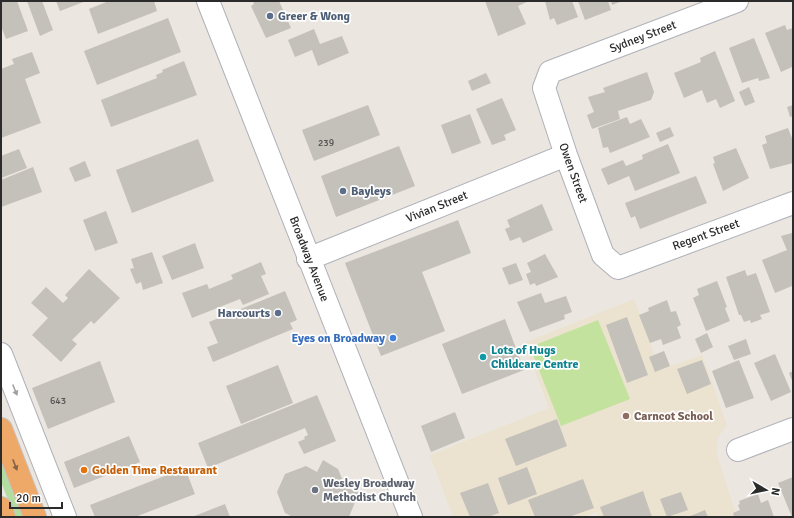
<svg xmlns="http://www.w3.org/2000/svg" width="794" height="518" font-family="Signika,sans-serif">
<rect width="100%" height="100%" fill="#ebe6df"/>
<path fill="#ebe3d0" d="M634,299l26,71 42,-15 25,70 -9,12 -1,18 20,62h-138l-2,-5 -12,5h-132l-23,-62 119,-47 -25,-65z"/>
<path fill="#b2dca0" d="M1,457l23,60h-9l-14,-35z"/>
<path fill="#c2e29d" d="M598,320l32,79 -69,27 -31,-79z"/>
<path fill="#c4c0ba" d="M1,1h16l11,30 -22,8 -5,-13z
M27,1h15l11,29 -13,6z
M56,1h30l-26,10z
M109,1h45l3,10 -59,23 -9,-25z
M253,1h26l12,27 -25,10 -15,-32 3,-2z
M485,1h44l-11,5 8,18 -28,12z
M545,1h27l6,16 -21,8 -3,-7 -4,2z
M578,1h30l3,9 -26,10z
M611,1h11l-10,4z
M168,18l13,34 -84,33 -13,-34z
M785,25l2,5 6,-2v43l-1,-4 -11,5 -16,-39z
M314,29l6,15 22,-8 7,17 -31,13 -6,-16 -17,7 -7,-17z
M754,38l16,40 -11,3 -1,-3 -16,5 -13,-35z
M715,51l20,50 -15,7 -4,-9 -9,4 -5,-13 -18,8 -10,-25 27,-11 -1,-4z
M32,52l8,21 -15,6 16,44 -40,15v-69l13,-5 -2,-5z
M184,61l13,34 -86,32 -10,-27 56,-22 -1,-3 7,-3 -1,-2z
M647,72l7,20 -3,8 -33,11 2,8 -28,10 -5,-14 7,-3 -6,-15 17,-5 -2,-4z
M486,73l5,10 -19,8 -4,-10z
M749,87l6,15 -10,4 -6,-14z
M502,98l14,32 -12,5 2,5 -14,5 -16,-36z
M368,105l12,30 -66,26 -12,-31z
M793,105v11l-3,1 -3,-10z
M470,114l11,29 -29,11 -11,-29z
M627,117l3,7 11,-5 9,18 -40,16 -2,-6 -5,1 -5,-20z
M670,127l4,9 -14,6 -4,-9z
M788,128l5,13v22l-23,6 -8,-24 5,-2 -2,-7z
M198,139l16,42 -82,32 -16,-43z
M668,144l12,29 -45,18 -6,-15 -21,9 -7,-16 22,-9 3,6 17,-7 -1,-4z
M399,146l16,40 -79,31 -15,-41z
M736,148l13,30 -26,13 -10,-27 2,-1 -2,-6z
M19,149l8,19 -26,10v-22z
M85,161l6,15 -16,6 -6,-14z
M33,167l9,25 -41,15v-27z
M696,176l11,27 -67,26 -5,-13 -4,2 -6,-15z
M542,204l11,26 -30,13 -3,-6 -10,4 -5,-12 5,-2 -3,-7z
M106,211l12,32 -23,8 -12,-31z
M458,220l13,33 -49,19 23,59 -64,25 -36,-93z
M792,233l1,3 -1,50 -17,7 -13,-33 25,-10 -6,-14z
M195,243l9,25 -32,12 -10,-24z
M152,252l11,31 -20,7 -2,-8 -5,2 -6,-15 4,-1 -3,-9z
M545,254l13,23 -22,9 -1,-3 -5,2 -4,-11 5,-2 -4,-9z
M261,262l5,12 -5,2 8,18 -26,11 -3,-6 -48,19 -10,-25 25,-9 2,5 24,-10 -2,-4z
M516,263l7,17 -14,5 -7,-17z
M89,269l31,29 -26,26 -3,-3 -19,19 5,4 -16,18 -29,-27 16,-17 -17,-15 15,-16 17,16 5,-5 -3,-3z
M745,270l2,6 9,-3 14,39 -10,3 2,4 -11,4 -1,-3 -6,2 -3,-7h-2l-13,-38z
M717,281l10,26 -2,1 5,13 -24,10 -13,-33 6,-3 -2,-6z
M285,291l12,29 -7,3 3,6 -80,33 -6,-15 11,-4 -9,-21z
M541,293l4,10 21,-7 6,16 -8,3 1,4 -35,13 -13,-30z
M667,300l4,12 5,-1 5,14 -4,2 4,11 -18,7 -2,-6 -11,4 -11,-28 10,-4 -1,-3z
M627,317l21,58 -21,8 -21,-58z
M505,319l19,51 -62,24 -20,-50z
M707,333l6,14 -12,6 -6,-14z
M746,339l5,15 -17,6 -6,-14z
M664,351l6,15 -15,6 -6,-15z
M775,354l16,38 -20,9 -17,-38z
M702,360l9,24 -24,10 -10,-25z
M739,360l15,38 -28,10 -14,-37z
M100,361l15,41 -67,27 -16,-41z
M278,365l15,38 -52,21 -15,-38z
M793,371v12l-4,-10z
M317,395l19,46 -32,13 -6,-12 7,-3 -1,-2 4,-2 -3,-7 -97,40 -10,-25z
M455,412l10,26 -34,14 -10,-26z
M557,419l10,27 -51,20 -11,-27z
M129,436l11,26 -66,26 -10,-26z
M323,460l15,9 8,19 13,4 -10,25h-56l-8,-4 -8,-21 8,-18 21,-8 11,6z
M527,467l10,27 -29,11 -10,-27z
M185,468l10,26 -60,23h-40l-5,-12z
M793,477v40h-1l-14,-34z
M583,479l11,29 -25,9h-34l-7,-17z
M488,483l11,30 -11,4h-18l-10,-24z
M643,491l9,26h-48l-4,-10z
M681,492l7,18 -21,7 -7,-18z
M758,494l3,9 7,-3 6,17h-40l-1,-4 7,-3 -2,-5 2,-1 -1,-3z
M225,504l5,13h-38z
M705,510l3,7h-20z"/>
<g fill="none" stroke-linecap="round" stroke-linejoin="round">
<defs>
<path id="minor" d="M208,1l203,516
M737,1l-187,71 -6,16 22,67 37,100 15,13 175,-65
M308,259l258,-104
M1,354l64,163
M738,450l55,-21"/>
<path id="highway" d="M1,429l34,88
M1,508l3,9"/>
</defs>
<use href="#minor" stroke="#afb0ba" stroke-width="24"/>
<use href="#highway" stroke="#c4c4c4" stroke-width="24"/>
<use href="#minor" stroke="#fff" stroke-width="22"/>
<use href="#highway" stroke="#eea867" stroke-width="22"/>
</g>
<defs><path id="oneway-solid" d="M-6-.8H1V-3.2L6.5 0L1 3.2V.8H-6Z"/></defs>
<use fill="#a0a0a0" href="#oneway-solid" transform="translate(15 390) rotate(68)"/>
<use fill="#836346" href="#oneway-solid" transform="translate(15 465) rotate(69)"/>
<g fill="#5c6f8a" stroke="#fff" stroke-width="1.5">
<circle cx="270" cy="16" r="4"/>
<circle cx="343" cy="191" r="4"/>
<circle cx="278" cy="313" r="4"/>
</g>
<circle fill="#3f7fe0" stroke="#fff" stroke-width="1.5" cx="393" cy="338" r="4"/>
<circle fill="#0f9aa8" stroke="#fff" stroke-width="1.5" cx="483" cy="357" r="4"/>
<circle fill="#8d6e63" stroke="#fff" stroke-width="1.5" cx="626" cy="416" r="4"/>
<circle fill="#e8710a" stroke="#fff" stroke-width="1.5" cx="84" cy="470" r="4"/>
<circle fill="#6b7280" stroke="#fff" stroke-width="1.5" cx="315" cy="490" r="4"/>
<g text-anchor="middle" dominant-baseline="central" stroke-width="3.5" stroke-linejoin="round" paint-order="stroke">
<g font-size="10" fill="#51504f">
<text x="326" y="143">239</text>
<text x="58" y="401">643</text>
</g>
<g font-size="12" font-weight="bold" fill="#4e5e75" stroke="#fff" text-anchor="start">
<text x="278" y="16">Greer &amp; Wong</text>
<text x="351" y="191">Bayleys</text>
<text x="270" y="313" text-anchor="end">Harcourts</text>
</g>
<g font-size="12" fill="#2b2b2b" stroke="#fff">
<text transform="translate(643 37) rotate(-21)">Sydney Street</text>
<text transform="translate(573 173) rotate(70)">Owen Street</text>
<text transform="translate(437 207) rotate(-22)">Vivian Street</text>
<text transform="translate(706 235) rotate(-20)">Regent Street</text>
<text transform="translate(309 259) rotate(69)">Broadway Avenue</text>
</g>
<g font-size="12" font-weight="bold" fill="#366cbe" stroke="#fff" text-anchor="end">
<text x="385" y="338">Eyes on Broadway</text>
</g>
<g font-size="12" font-weight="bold" fill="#0d838f" stroke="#fff" text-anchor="start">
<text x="491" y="350">Lots of Hugs<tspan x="491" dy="14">Childcare Centre</tspan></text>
</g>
<g font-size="12" font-weight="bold" fill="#785e54" stroke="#fff" text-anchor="start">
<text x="634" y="416">Carncot School</text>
</g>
<g font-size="12" font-weight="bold" fill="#c56008" stroke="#fff" text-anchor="start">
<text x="92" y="470">Golden Time Restaurant</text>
</g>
<g font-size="12" font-weight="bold" fill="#5b616d" stroke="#fff" text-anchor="start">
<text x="323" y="483">Wesley Broadway<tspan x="323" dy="14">Methodist Church</tspan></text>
</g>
</g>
<rect width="794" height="518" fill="none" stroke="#2b2b2b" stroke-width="4"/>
<g transform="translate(766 490) rotate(99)" stroke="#ffffff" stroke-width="3" paint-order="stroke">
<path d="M0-3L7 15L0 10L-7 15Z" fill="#2b2b2b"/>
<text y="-6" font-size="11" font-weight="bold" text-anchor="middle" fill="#2b2b2b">N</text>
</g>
<path d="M10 502v6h52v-6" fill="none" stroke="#2b2b2b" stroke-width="2"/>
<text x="16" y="502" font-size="12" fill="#2b2b2b" stroke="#ffffff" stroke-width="3" paint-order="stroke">20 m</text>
</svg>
